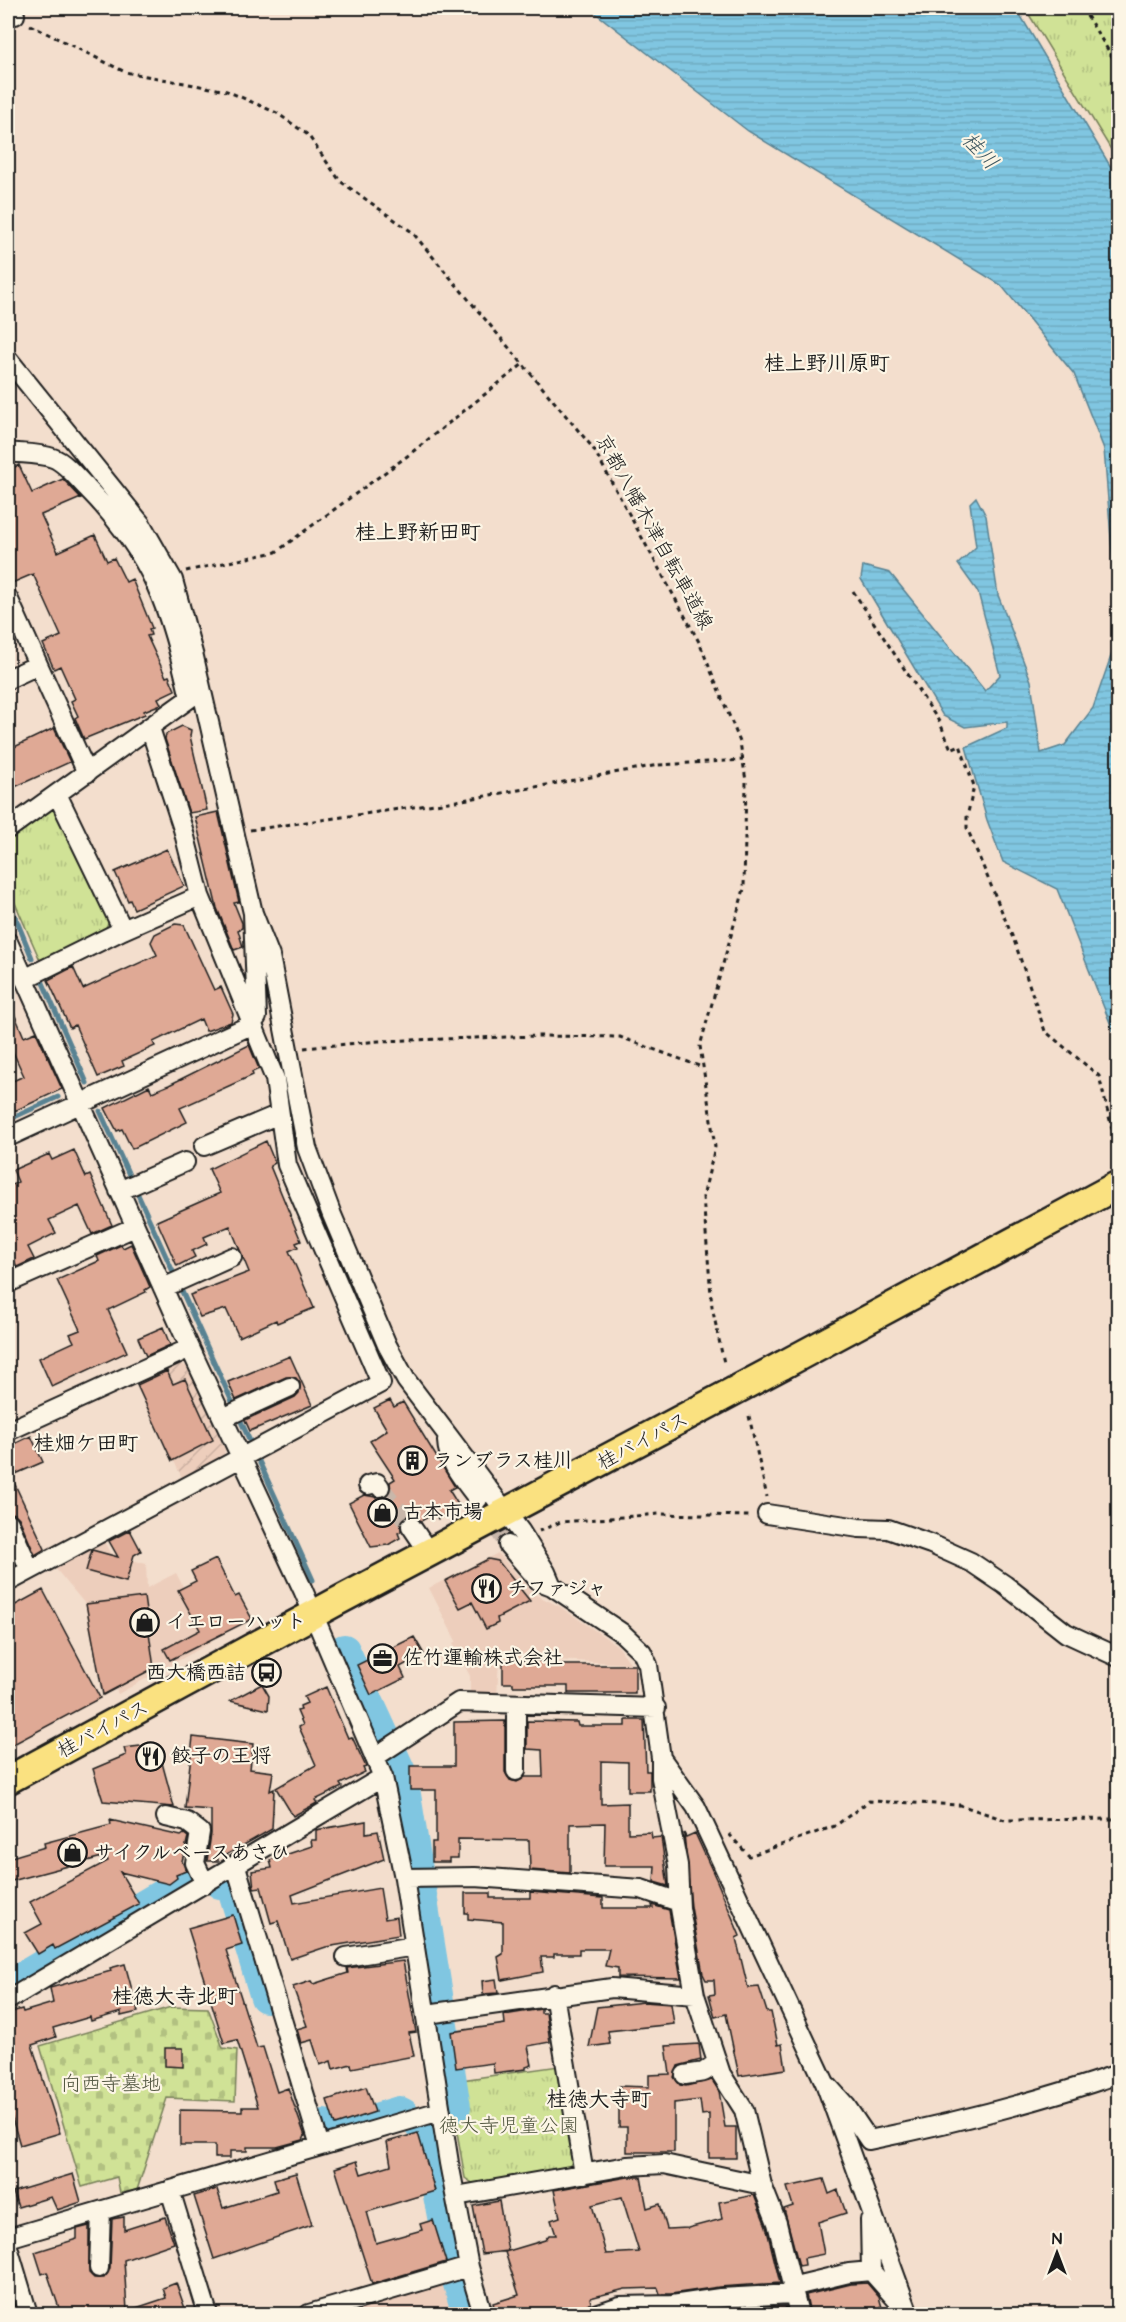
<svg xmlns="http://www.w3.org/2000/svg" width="1126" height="2322" font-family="'Architects Daughter','Klee One',sans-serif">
<defs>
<pattern id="industrial-furrows" width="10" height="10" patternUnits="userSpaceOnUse" patternTransform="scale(1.5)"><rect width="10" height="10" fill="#edcebc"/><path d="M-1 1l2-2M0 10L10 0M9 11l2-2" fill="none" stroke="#cbb0a1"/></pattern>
<pattern id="grass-tufts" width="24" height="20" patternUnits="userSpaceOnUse" patternTransform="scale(1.5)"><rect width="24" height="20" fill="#d0e296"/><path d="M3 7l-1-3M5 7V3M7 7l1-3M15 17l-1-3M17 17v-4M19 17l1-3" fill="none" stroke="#b2c181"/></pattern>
<pattern id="cemetery-stones" width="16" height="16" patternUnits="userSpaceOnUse" patternTransform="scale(1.5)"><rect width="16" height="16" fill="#d0e296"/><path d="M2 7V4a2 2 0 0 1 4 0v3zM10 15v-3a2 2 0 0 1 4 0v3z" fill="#b2c181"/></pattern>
<pattern id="water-rules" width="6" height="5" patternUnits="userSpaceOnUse" patternTransform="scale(1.5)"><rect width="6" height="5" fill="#80c6e1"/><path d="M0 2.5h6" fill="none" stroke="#6eaac0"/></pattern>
</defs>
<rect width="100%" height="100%" fill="#f3decd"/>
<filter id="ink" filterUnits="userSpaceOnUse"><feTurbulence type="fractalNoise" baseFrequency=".0167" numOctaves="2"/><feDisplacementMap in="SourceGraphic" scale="12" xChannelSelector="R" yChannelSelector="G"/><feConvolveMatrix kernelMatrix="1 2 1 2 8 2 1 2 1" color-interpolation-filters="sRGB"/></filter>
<g filter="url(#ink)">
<path fill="#edcebc" d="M104,1541l6,12 36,11 1,24 29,-15 36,69 -94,52 -26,-53 -7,-37 -30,-36z
M498,1553l36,41 25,12 59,40 13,18 -132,-7 -2,41 -27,-2v-20l-17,-33 3,-2 -27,-53z
M448,2282l11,32h-116z"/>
<path fill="url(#industrial-furrows)" d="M177,1363l11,4 37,83 -3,12 -37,22 -50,-103z"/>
<path fill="url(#grass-tufts)" stroke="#767f59" stroke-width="1.5" d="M1025,8h93v153z
M57,804l53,114 -5,12 -65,30 -32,-73v-47z
M559,2066l15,93 -7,11 -93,14 -9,-6 -11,-63 6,-8 -5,-26z"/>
<path fill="url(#cemetery-stones)" stroke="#767f59" stroke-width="1.5" d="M171,2007l37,1 15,40 14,2 -2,51 -68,-3 -30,92 -17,3 -3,-16 -35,10 -42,-141z"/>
<path fill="url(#water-rules)" stroke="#588292" stroke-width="1.5" d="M589,8h427l102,171v448l-14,-178 -30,-75 -73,-89 -253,-154z
M976,497l10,19 12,79 33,86 10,72 24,-8 28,-37 25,-72v407l-61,-154 -54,-27 -16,-42 -21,-73 41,-19v-6l-42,5 -22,-11 -82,-137 2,-13 27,7 95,118 15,-16 -22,-83 -20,-28 18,-17 -6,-44z"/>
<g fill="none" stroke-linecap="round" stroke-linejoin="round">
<path stroke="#588292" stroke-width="5" d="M8,899l24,59
M40,976l47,107
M100,1111l213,469
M8,1120l50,-23"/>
<path stroke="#80c6e1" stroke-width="32" d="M344,1650l58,126 53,331
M220,1883l12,2 34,112
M8,1986l183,-108
M420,2124l6,5 25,128 17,57
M324,2125l11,6 64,-19 4,2"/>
</g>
<path fill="#dfa995" stroke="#1c1c1c" stroke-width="1.5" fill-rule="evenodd" d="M19,465l13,28 31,-14 18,19 -40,17 17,37 37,-17 12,26 7,-3 12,24 6,-3 20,49 -3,1 2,6 -4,1 19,41 3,-1 6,14 -17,8 3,6 -17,7 1,3 -61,25 -9,-21 3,-2 -7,-15 4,-2 -15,-33 -6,3 -11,-25 18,-8 -28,-62 -21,9 -4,-11v-102z
M182,726l9,4 -1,6 17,74 -18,3 -24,-74 1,-5z
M54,728l16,34 -62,28v-40z
M218,812l21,90 -5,1 8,20v5l-4,2 5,17 -9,3 -17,-42 -22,-91z
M167,849l17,37 -50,23 -4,-9 -2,1 -13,-29z
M175,924l9,1 30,65 7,-3 12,27 -2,8 -25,9 -5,-12 -48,23 2,4 -33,15 2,5 -26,11 -23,-52 -5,3 -22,-48 25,-13 10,22 74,-34 -6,-13 4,-8z
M8,999l16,38 12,-5 26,57 -54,25v-31l16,-7 -16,-35z
M249,1045l10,24 -7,3 1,3 -73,33 7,14 -55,27 -10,-20 -5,2 -12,-23 44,-22 3,6 17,-7z
M266,1141l9,22 -5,3 31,75 -5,2 2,4 -9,4 25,57 -37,15 -1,-3 -37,17 -13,-28 -26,8 -10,-22 59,-23 -19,-46 -26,11 3,7 -15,7 3,6 -18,9 -20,-45 63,-28 -11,-24z
M74,1150l12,27 4,-2 22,50 -20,9 -13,-28 -30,14 7,13 -28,14 6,12 -17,8 -9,-19v-61l10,-5 -5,-12 36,-16 3,6z
M131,1244l19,43 -5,3 1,2 -38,18 19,42 -75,35 -13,-29 35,-16 -4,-8 10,-4 -23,-50 42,-19 -2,-5 24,-11 2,3z
M163,1327l7,18 -24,11 -8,-18z
M290,1356l22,49 -62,26 -5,-11 50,-23 4,-4 1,-10 -4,-5 -10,-1 -50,23 -8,-18z
M167,1371l6,13 12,-5 28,61 -41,21 -35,-76z
M390,1400l4,7 9,-5 52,85 -6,3 10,16 -21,13 -3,-6 -14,8 -6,-5h-10l-4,6v10l-3,1 2,5 -12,7 -17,2 -22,-44 15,-8 17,3 5,-2 5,-5 -1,-9 5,-3 -25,-38 17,-11 -13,-22z
M31,1436l12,26 -32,14 34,73 -10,6 -16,-37 -4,-4 -7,-2v-65z
M130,1530l11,21 -7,4 -8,27 -40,-11 6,-21 26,7 -9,-16z
M8,1547l7,18 -7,3z
M216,1559l19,38 4,-2 13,24 -82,41 -6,-11 36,-19 -22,-40 18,-9 -5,-10z
M488,1559l10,2 32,40 -33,17 1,5 -12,6 -14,-27 -12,6 -15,-27z
M43,1590l57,108 -92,49v-138z
M144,1597l10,71 -51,27 -17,-91z
M414,1637l10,17 -24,13 5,11 -34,17 -14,-30z
M503,1660l48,1v4h84v28h-67v-7h-55v-3h-10z
M262,1684l7,12 -1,14 -38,-9z
M326,1687l22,51 4,-1 14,30 -3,1 2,4 -25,12 2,3 -27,13 2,3 -24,13 -17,-28 40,-23 -17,-38 4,-2 -6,-14 4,-1 -1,-4 7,-3 -3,-6z
M626,1720h18l2,51h4v20h-22v-29l-27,-1v43l27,-1v30l23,-1 1,6 9,-1 7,49 -14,-4 1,-16h-51l1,-43 -35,1v49l-40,-3 -1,-30 -71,-1v19h-9v4h-17v-20h4v-52h-26v-24h44v-44l51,-1v51l5,8 7,2 8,-5h18l-1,-27 -15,-1v-28l50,1 1,4h48z
M193,1737l60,7 -3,25 23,3 -3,19 4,-2 -2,40 -46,26 -8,-1v7h-11l4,-27v-24l-26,-2z
M157,1744l17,63 -71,-6 -10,-32 33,-14 -2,-7z
M110,1820l71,16 3,-2 4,3 -6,24 4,10 -10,4 1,3 -8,6 -49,-12 19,32 -84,45 -2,-4 -15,9 -13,-21 17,-9 -12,-22 78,-41 -2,-5 -98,26v-24l37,-11 -1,-4 67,-18z
M366,1821v12l12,-2 6,28 -92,36 2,8 86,-15 5,31 12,-2 2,18 -73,12 -36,12 -12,-38 -7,2 -10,-36 -7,1 -2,-17 20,-3 -2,-8 42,-14 -1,-6h5v-10z
M684,1833l2,4 9,-4 22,48 23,55 -4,2 12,50 11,-1 8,25h4l7,33 4,-1 4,25 -47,7 -13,-62 -11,3 -6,-22 6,-1 -1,-14h-8l-3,-6 -12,-67z
M530,1892l73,6v10h50l-1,-3 17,5 12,68 -63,-1v-9l-13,-2 4,-17h-30v5h-25v3h-13l2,15 -41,8 -4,-23 5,-3v-32l-35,-3v-6h-3v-20h25v5h40z
M233,1915l9,30 -16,5 31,98 6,-1 14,45 11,-4 17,48 -2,4 -26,7h-30v4h-17v7h-15v-13h-35v-35l62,1v-4h16l-21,-67 -13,3 -36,-115z
M403,1961l13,71 -7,1 5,23 -62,12 -1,-4 -18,5 -2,-8 -11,4 -8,-25 -11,3 -4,-14 10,-3 -14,-39 18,-6 2,3 35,-11 -1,-5z
M125,1964l13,48 -17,4v-4l-30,9 -1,-4 -37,11 3,9 -24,8 28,88 -40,12 -12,-40v-45l7,-3 -7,-25v-19l14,-4 1,3 30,-9 -3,-15 61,-17 -1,-3z
M496,1979l2,14 -15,1 -1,-13z
M644,2002l27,2 3,20 -66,7 2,13 -21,3 8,-40z
M541,2009v4h5l4,29 -22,4 4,19 -6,2v2l-32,4 -1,-10 -37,5 -5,-36 54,-8 -1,-9z
M699,2044l2,16 -23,6 -4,11 6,8 6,1 26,-6 7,11 6,36h11v31h-27v-44l-7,1 -2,-15 -26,3v49h-47v-25h-8v-41l30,1v-12l21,-1 -4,-28z
M165,2048h18v19l-18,-1z
M366,2087l9,25 -40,13 -8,-25z
M418,2133l17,58 -68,21 9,31 46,-13 -2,-6 13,-4 13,42 -74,22 -37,-116 22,-7 4,13 30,-9 -4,-23z
M296,2173l16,52 -98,34 -20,-63 23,-7 6,19 54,-17 -3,-12z
M73,2174l8,28 -24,8 -6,-13 -33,10 -5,-15z
M628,2177h13l6,31 13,-4 7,25 21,-1 34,-9 -3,-17 35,-7 12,31 14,57 -61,4 -48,7h-11l-2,-6 -33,1 -35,9 1,5 -17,7 -18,-1 2,5h-62l-3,-11 26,-8 -14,-43 40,-12 4,-5h7l-5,-15 9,-3 -6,-27zM622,2197l17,55 -33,2 -14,-49z
M824,2179l5,15 9,-4 8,23 -28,9 6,32 -20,4 1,7 -6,1 -15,-57 9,-3 -6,-19z
M499,2201l9,50 -26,3 -9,-48z
M124,2217v13l41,-13 9,26 -50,17 3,51 39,-13 -3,-10 13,-5 11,31h-126l-14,-42 -5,2 -7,-22 42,-13v-10l12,-3v47l5,5h10l6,-10 2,-49z
M867,2283l12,14 5,17h-74l-4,-19 45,-11z
M785,2306l3,8 -91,-1 24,-4z"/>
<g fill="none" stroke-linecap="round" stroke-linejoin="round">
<path stroke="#c8b7aa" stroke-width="18" stroke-dasharray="18 9" stroke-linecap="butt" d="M380,1487l31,39
M486,1510l22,35"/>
<defs>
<path id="minor" d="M8,14l7,1
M8,359l133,165 32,56 21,77 59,256 4,104 -6,8 -243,112
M8,452c14,2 31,1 45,6 12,4 25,21 34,30 67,68 82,119 103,210l-182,131
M8,598l79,175
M8,679l30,-14
M57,794l66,136
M253,913l17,43 37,192 25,67 55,130 19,35 115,152 25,40 6,14 70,47 20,19 6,13 13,93v20l17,87 2,43 15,87 26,79 23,36 18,75 15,38 22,91
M8,942l182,406 113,242 80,187 21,101 45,285 20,104 14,47
M24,979l99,-49 77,-34
M204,1146l75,-32
M119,1191l66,-29
M8,1283l127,-56
M163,1288l69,-31
M223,1418l67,-31
M8,1431l182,-83
M447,1441c1,23 18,40 31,58
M368,1485l9,-2 3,4
M767,1514l92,14 29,1 43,15 40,18 34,23 61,48 52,24
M9,1523l21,47
M411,1526l19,28
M508,1545l31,36 13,5
M8,1582l373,-199 -94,-218 -12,-86 -75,-183 -17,-67 -33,-101
M516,1704v67
M375,1757l84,-55 197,6
M661,1758l35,49 129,276 84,231
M166,1817l21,5 13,10 -5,31 10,21
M236,1866l84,280
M404,1878l71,-1 166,12 38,13
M346,1957l69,-11
M554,1994l30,180
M8,2000l375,-223
M427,2014l185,-26 83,7
M685,2075l19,-3 12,-9
M828,2086l18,20 23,34c84,-17 168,-38 249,-66
M170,2190l38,124
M456,2196l171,-30 37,-2 98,21
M8,2238l432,-127
M8,2247l20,67
M99,2268l2,-57
M871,2271l33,37
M791,2287l58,-14 22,-2 -1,-51
M309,2314l160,-47
M596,2314l24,-8 52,-1 48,-7 72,-4"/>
<path id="highway" d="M8,1780l328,-178 447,-237"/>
</defs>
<use href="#minor" stroke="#1c1c1c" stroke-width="22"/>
<use href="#highway" stroke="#1c1c1c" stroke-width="32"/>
<path stroke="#1c1c1c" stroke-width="3" stroke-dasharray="4.5 4.5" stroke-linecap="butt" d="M1082,8l36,58
M30,25l95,47 102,19 50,22 31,22 32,46 72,51 181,216 106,194 41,100 6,39 -2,108 -44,157 15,101 -12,50 9,110 12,56
M186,571l90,-19 130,-95 117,-93
M853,591l87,132 11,26 9,-4 14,41 -7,31v11l48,115 30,88 54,45 19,77
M250,830l213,-30 195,-35 85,-5
M304,1048l75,-7 160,-5 81,1 82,30
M1116,1209l2,61
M749,1416l18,81
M539,1531l22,-9 98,-8 90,2
M729,1834l20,22 86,-30 34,-25 91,4 45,15 113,-1"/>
<use href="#minor" stroke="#fcf5e5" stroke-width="18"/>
<use href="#highway" stroke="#fae180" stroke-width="27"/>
<defs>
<path id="highway-bridge" d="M783,1365l335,-180"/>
</defs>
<use href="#highway-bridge" stroke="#1c1c1c" stroke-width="32" stroke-linecap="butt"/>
<use href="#highway-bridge" stroke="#fae180" stroke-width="27"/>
</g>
</g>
<defs>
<symbol id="building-ring" viewBox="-11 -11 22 22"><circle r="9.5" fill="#fcf5e5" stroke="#1c1c1c" stroke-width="1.5"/><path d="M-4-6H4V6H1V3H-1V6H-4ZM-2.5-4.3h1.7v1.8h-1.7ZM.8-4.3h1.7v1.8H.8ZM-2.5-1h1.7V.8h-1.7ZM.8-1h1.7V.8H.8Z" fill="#1c1c1c"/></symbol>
<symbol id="shop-ring" viewBox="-11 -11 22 22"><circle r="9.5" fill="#fcf5e5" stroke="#1c1c1c" stroke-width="1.5"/><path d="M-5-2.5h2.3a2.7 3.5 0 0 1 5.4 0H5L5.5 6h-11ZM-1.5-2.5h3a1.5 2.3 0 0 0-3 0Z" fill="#1c1c1c"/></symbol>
<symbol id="restaurant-ring" viewBox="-11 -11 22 22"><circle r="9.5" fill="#fcf5e5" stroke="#1c1c1c" stroke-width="1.5"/><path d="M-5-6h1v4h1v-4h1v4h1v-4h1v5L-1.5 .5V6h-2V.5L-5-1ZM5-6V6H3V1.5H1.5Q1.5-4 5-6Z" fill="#1c1c1c"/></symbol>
<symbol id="office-ring" viewBox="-11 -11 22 22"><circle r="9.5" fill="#fcf5e5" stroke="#1c1c1c" stroke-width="1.5"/><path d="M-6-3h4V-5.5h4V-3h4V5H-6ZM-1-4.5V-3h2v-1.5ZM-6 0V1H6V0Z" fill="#1c1c1c"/></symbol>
<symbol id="bus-ring" viewBox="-11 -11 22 22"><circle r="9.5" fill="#fcf5e5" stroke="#1c1c1c" stroke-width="1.5"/><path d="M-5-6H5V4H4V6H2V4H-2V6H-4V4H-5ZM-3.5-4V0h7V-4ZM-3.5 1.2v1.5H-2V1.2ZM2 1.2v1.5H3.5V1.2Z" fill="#1c1c1c"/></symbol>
</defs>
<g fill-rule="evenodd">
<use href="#building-ring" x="396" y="1444" width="33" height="33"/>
<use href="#shop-ring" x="366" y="1496" width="33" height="33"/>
<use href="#restaurant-ring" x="470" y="1572" width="33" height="33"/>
<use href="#shop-ring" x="128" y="1606" width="33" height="33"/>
<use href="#office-ring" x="366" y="1642" width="33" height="33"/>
<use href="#bus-ring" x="250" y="1656" width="33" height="33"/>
<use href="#restaurant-ring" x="134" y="1740" width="33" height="33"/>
<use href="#shop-ring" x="56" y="1836" width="33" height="33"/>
</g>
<g text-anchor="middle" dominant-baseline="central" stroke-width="4.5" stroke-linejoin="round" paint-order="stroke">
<g font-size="20" fill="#1c1c1c" stroke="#fcf5e5">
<text transform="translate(654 532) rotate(61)">京都八幡木津自転車道線</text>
<text transform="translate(643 1441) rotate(-28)">桂バイパス</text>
<text transform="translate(103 1729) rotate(-28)">桂バイパス</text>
</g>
<g font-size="20" font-weight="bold" fill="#1c1c1c" stroke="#fcf5e5" text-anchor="start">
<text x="433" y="1461">ランブラス桂川</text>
<text x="403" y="1512">古本市場</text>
<text x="507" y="1589">チファジャ</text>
<text x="166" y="1622">イエローハット</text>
<text x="403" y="1658">佐竹運輸株式会社</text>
<text x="246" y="1673" text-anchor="end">西大橋西詰</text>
<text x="171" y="1756">餃子の王将</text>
<text x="94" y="1853">サイクルベースあさひ</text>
</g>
<g font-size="20" fill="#525741" stroke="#fcf5e5">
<text x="111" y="2084">向西寺墓地</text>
<text x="509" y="2126">徳大寺児童公園</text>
</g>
<g font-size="21" font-style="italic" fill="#3f5861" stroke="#fcf5e5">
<text transform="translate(980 151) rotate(47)">桂川</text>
</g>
<g font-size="21" font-weight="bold" fill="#1c1c1c" stroke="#fcf5e5">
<text x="827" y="363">桂上野川原町</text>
<text x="418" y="532">桂上野新田町</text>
<text x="86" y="1443">桂畑ケ田町</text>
<text x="175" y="1996">桂徳大寺北町</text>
<text x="599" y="2099">桂徳大寺町</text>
</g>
</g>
<rect width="1126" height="2322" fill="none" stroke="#fcf5e5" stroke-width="30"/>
<rect x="15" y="15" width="1096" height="2292" fill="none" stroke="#1c1c1c" stroke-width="2" filter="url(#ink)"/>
<g transform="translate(1057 2253)" stroke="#fcf5e5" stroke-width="4.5" paint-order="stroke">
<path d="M0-4.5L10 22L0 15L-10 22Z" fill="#1c1c1c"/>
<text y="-9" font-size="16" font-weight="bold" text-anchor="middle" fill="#1c1c1c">N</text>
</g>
</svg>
